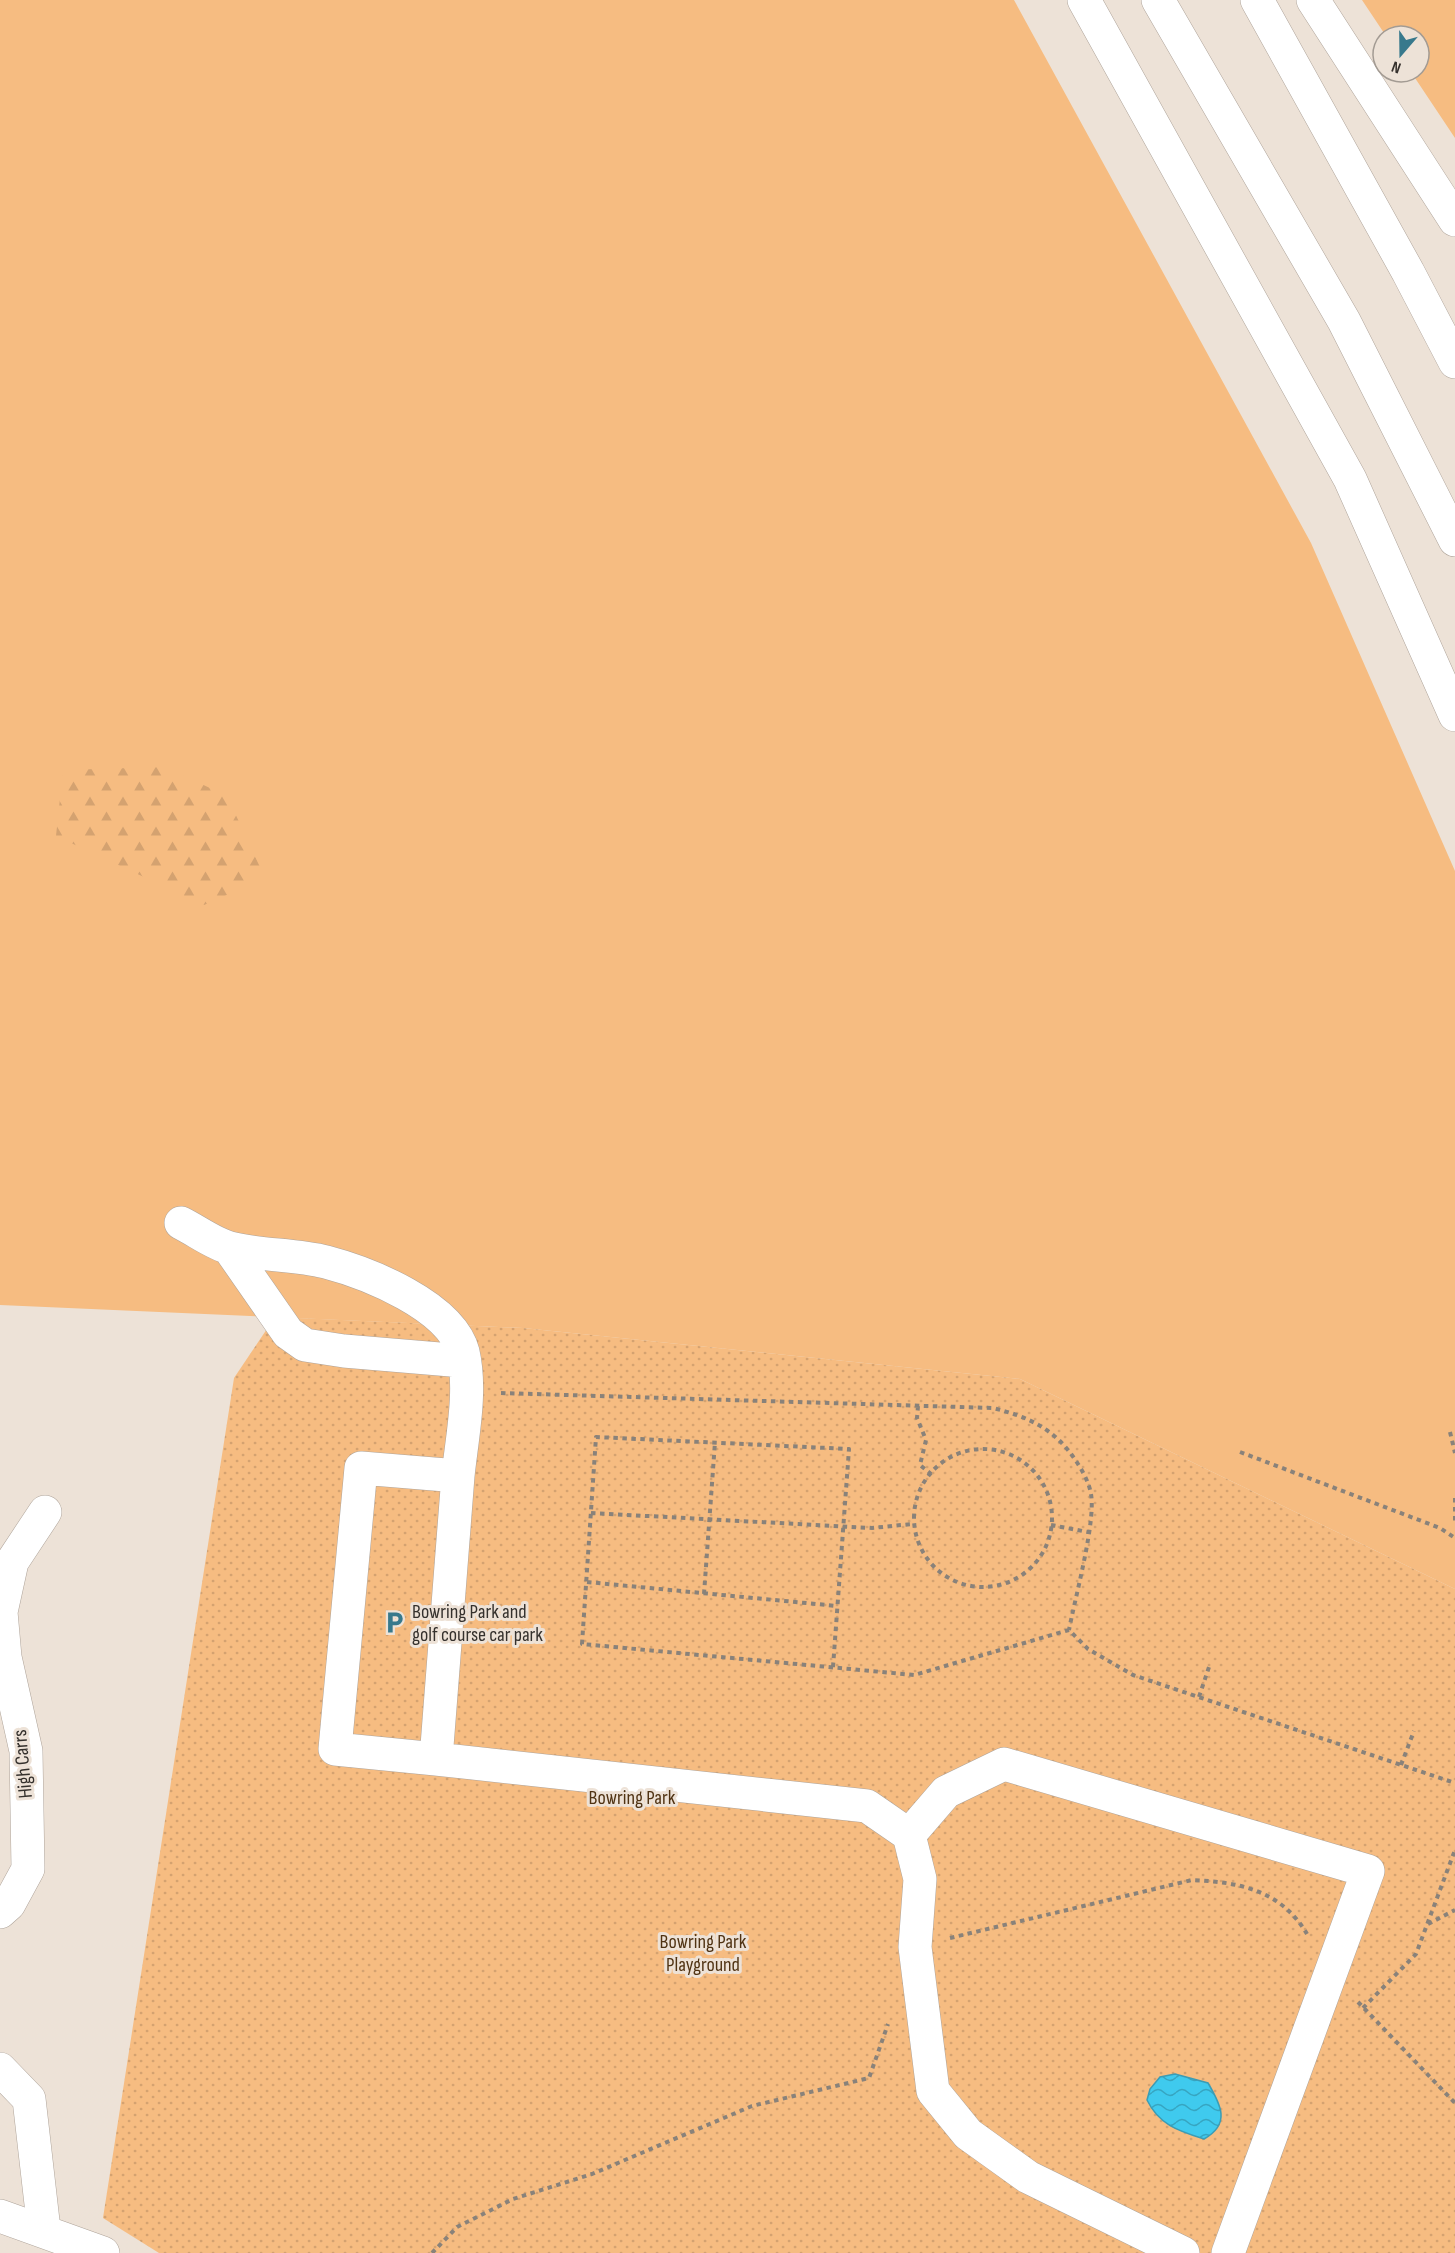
<svg xmlns="http://www.w3.org/2000/svg" width="1455" height="2253" font-family="'Sofia Sans Condensed',sans-serif">
<defs>
<pattern id="forest-firs" width="22" height="20" patternUnits="userSpaceOnUse" patternTransform="scale(1.5)"><rect width="22" height="20" fill="#f6bc81"/><path d="M5 1l3.5 6h-7zM16 11l3.5 6h-7z" fill="#d4a270"/></pattern>
<pattern id="park-dots" width="8" height="8" patternUnits="userSpaceOnUse" patternTransform="scale(1.5)"><rect width="8" height="8" fill="#f6bc81"/><path d="M2 2h.1M6 6h.1" fill="none" stroke="#d4a270" stroke-width="1.8" stroke-linecap="round"/></pattern>
<pattern id="water-waves" width="16" height="10" patternUnits="userSpaceOnUse" patternTransform="scale(1.5)"><rect width="16" height="10" fill="#3fcaee"/><path d="M0 5q4-4 8 0t8 0" fill="none" stroke="#36a5c1"/></pattern>
</defs>
<rect width="100%" height="100%" fill="#ede2d7"/>
<path fill="#f6bc81" d="M0,0h1014l297,543 144,328v718l-435,-210 -497,-51 -523,-23z
M1362,0h93v138l-44,-66h8v-36h-33z"/>
<path fill="url(#forest-firs)" d="M165,767l62,29 38,82 -61,27 -148,-69 7,-66z"/>
<path fill="url(#park-dots)" d="M275,1317l248,11 497,51 435,210v664h-1296l-56,-35 131,-840z"/>
<path fill="url(#water-waves)" stroke="#3c9cb4" stroke-width="1.5" d="M1175,2074l33,9c13,22 23,41 -4,56 -25,-8 -45,-14 -57,-39l3,-11 10,-12z"/>
<g fill="none" stroke-linecap="round" stroke-linejoin="round">
<defs>
<path id="minor" d="M181,1223c16,8 33,21 49,25 31,8 65,6 96,14 42,11 125,44 137,90 9,39 -1,85 -5,124
M229,1248l59,85 17,12 39,6 119,10
M436,1759l-101,-10 26,-281 97,8 -22,283 431,47 42,29 11,44 -5,68 18,144 35,43 60,43 155,76
M909,1835l37,-43 58,-28 364,107 -140,382
M0,1912l9,-8 19,-35 -2,-118 -21,-94 -4,-45 11,-50 33,-50
M0,2069l29,30 15,131"/>
<path id="major" d="M0,2216l103,37"/>
<path id="highway" d="M1084,0l266,479 105,236
M1158,0l186,321 111,219
M1257,0l151,272 47,90
M1313,0l142,220"/>
</defs>
<use href="#minor" stroke="#afa49a" stroke-width="34"/>
<use href="#major" stroke="#afa49a" stroke-width="34"/>
<use href="#highway" stroke="#afa49a" stroke-width="34"/>
<path stroke="#89827a" stroke-width="4" stroke-dasharray="4.5 4.5" stroke-linecap="butt" d="M501,1393l492,15c36,9 62,21 83,53 6,9 13,21 15,33 5,28 -16,104 -22,136
M918,1406l-1,12 9,22 -6,25 11,9
M1450,1432l5,21
M914 1518a69 69 0 1 1 138 0a69 69 0 1 1-138 0Z
M1240,1452l200,76 15,10
M1455,1498v24
M591,1513l281,15 40,-4
M1051,1525l37,7
M587,1582l250,24
M704,1594l11,-152
M833,1667l16,-218 -253,-12 -14,207 332,31 155,-45 19,19 45,26 322,108
M1199,1697l11,-33
M1401,1765l13,-34
M1428,1924l27,-14
M950,1938l242,-58c47,2 89,10 115,54
M1358,2002l97,101
M1363,2008l53,-54 39,-104
M432,2253l25,-26 56,-28 79,-25 160,-68 117,-28 19,-54"/>
<use href="#minor" stroke="#fff" stroke-width="33"/>
<use href="#major" stroke="#fff" stroke-width="33"/>
<use href="#highway" stroke="#fff" stroke-width="33"/>
</g>
<defs>
<symbol id="parking-bare" viewBox="-9 -9 18 18"><path d="M-3.5-5.5H1a3.5 3.5 0 0 1 0 7H-1V5.5H-3.5ZM-1-3.4V-.6H.8a1.4 1.4 0 0 0 0-2.8Z" fill="#38798c" stroke="#ede2d7" stroke-width="2.5" paint-order="stroke"/></symbol>
</defs>
<g fill-rule="evenodd">
<use href="#parking-bare" x="378" y="1606" width="33" height="33"/>
</g>
<g text-anchor="middle" dominant-baseline="central" stroke-width="6" stroke-linejoin="round" paint-order="stroke">
<g font-size="20" fill="#35312d" stroke="#ede2d7" text-anchor="start">
<text x="412" y="1612">Bowring Park and<tspan x="412" dy="23">golf course car park</tspan></text>
</g>
<g font-size="20" fill="#35312d" stroke="#ede2d7">
<text transform="translate(23 1764) rotate(-95)">High Carrs</text>
</g>
<g font-size="20" fill="#503313" stroke="#ede2d7">
<text x="632" y="1798">Bowring Park</text>
<text x="703" y="1942">Bowring Park<tspan x="703" dy="23">Playground</tspan></text>
</g>
</g>
<g transform="translate(1401 54) rotate(200)"><circle r="28" fill="#ede2d7" stroke="#a39b93" stroke-width="1.5"/>
<path d="M0-4.5L10 22L0 15L-10 22Z" fill="#38798c"/>
<text y="-9" font-size="16" font-weight="bold" text-anchor="middle" fill="#35312d">N</text>
</g>
</svg>
